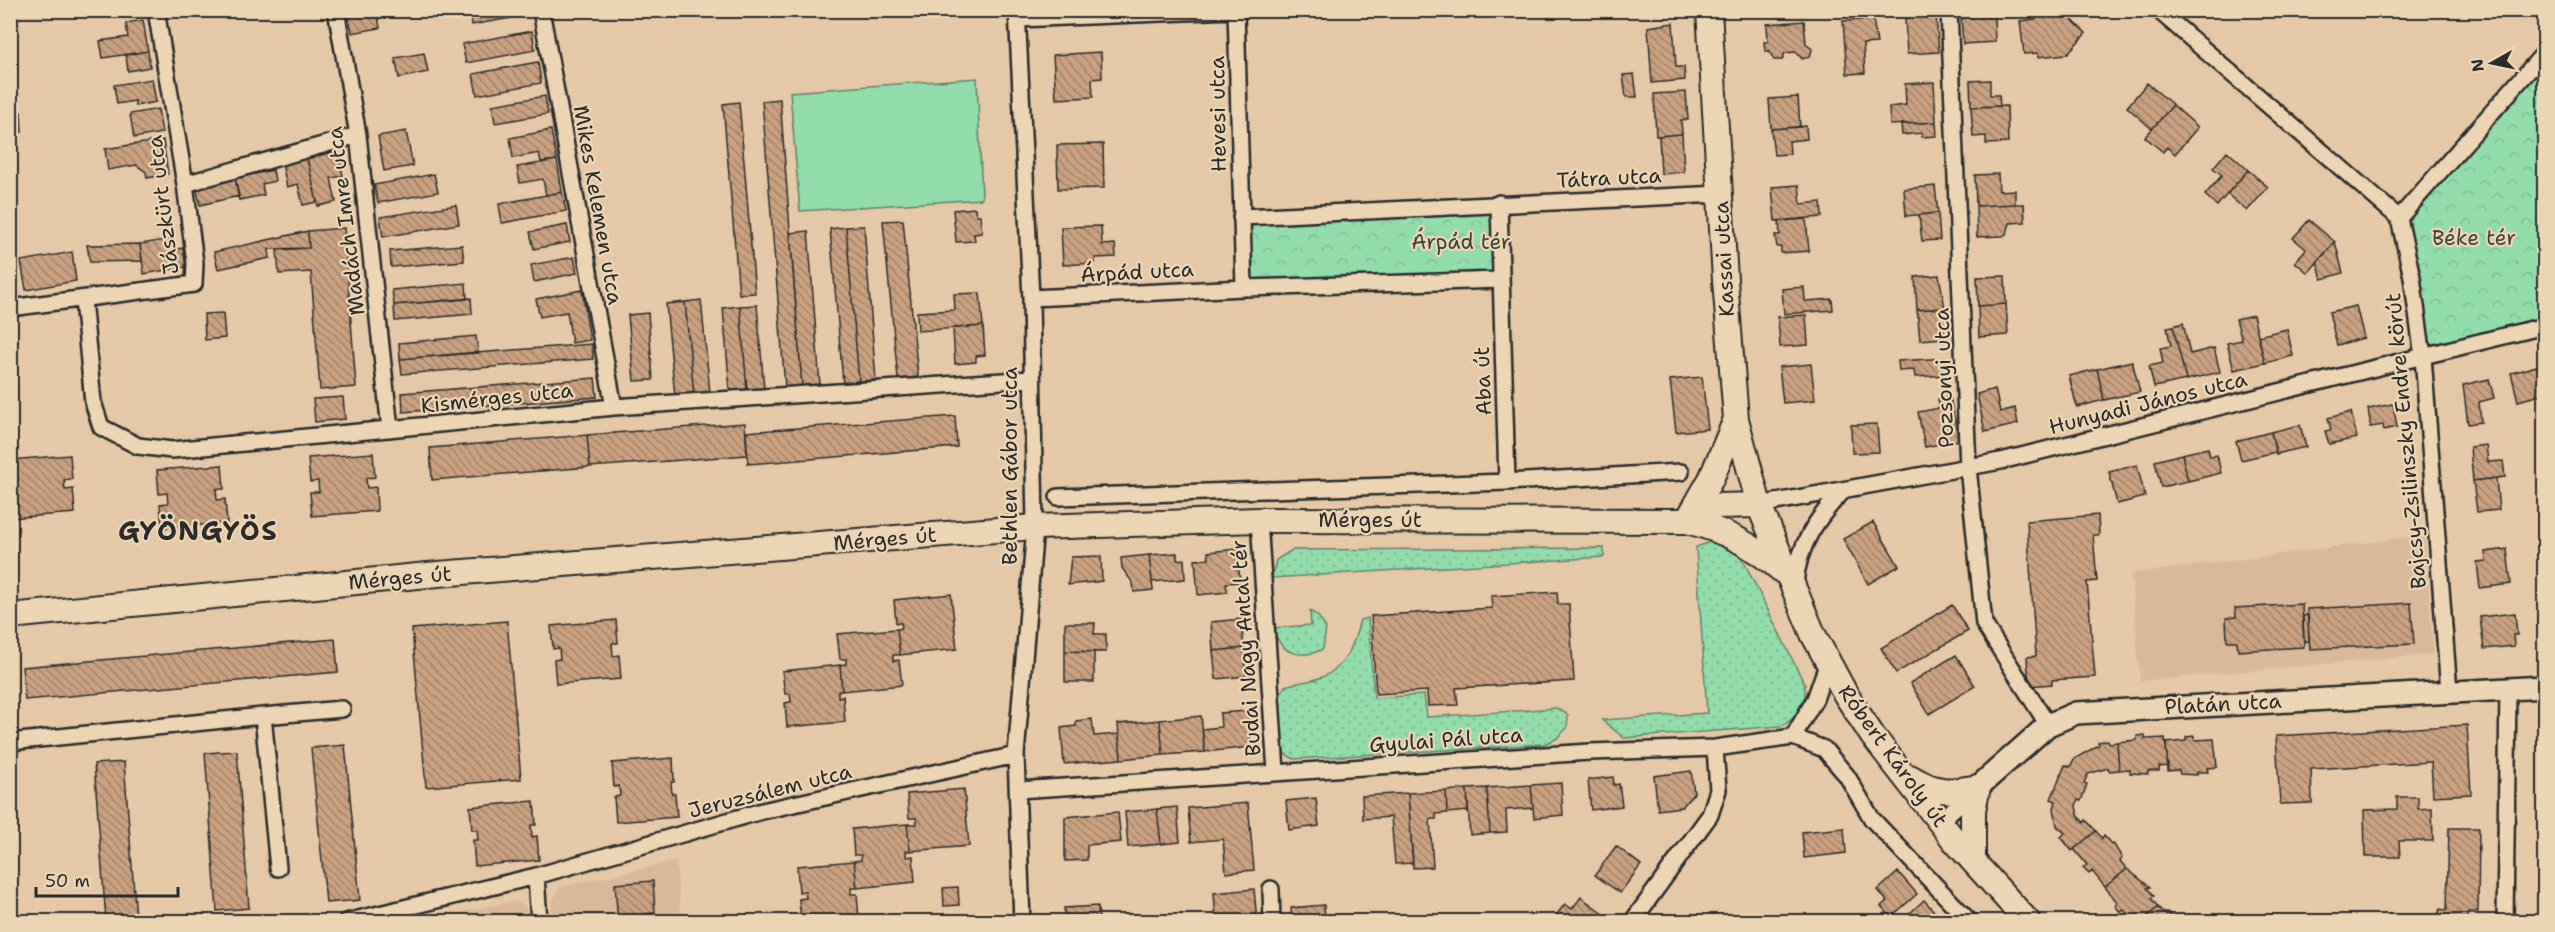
<svg xmlns="http://www.w3.org/2000/svg" width="2555" height="932" font-family="'Shantell Sans',sans-serif">
<defs>
<pattern id="grass-dots" width="8" height="8" patternUnits="userSpaceOnUse" patternTransform="scale(1.5)"><rect width="8" height="8" fill="#93dcac"/><path d="M2 2h.1M6 6h.1" fill="none" stroke="#7fbd94" stroke-width="1.8" stroke-linecap="round"/></pattern>
<pattern id="park-crowns" width="20" height="18" patternUnits="userSpaceOnUse" patternTransform="scale(1.5)"><rect width="20" height="18" fill="#93dcac"/><path d="M2 6a3 3 0 1 1 6 0M12 15a3 3 0 1 1 6 0" fill="none" stroke="#7fbd94"/></pattern>
<pattern id="building-back-hatch" width="6" height="6" patternUnits="userSpaceOnUse" patternTransform="scale(1.5)"><rect width="6" height="6" fill="#c9a181"/><path d="M-1 5l2 2M0 0l6 6M5-1l2 2" fill="none" stroke="#a3836a"/></pattern>
</defs>
<rect width="100%" height="100%" fill="#e5c8a7"/>
<filter id="ink" filterUnits="userSpaceOnUse"><feTurbulence type="fractalNoise" baseFrequency=".0167" numOctaves="2"/><feDisplacementMap in="SourceGraphic" scale="12" xChannelSelector="R" yChannelSelector="G"/><feConvolveMatrix kernelMatrix="1 2 1 2 8 2 1 2 1" color-interpolation-filters="sRGB"/></filter>
<g filter="url(#ink)">
<path fill="#d9b99a" d="M2425,535l8,119 -293,27 -9,-107z
M676,861l5,60h-128l-2,-18 9,-16z
M514,901l11,5 7,16h-119z"/>
<path fill="url(#grass-dots)" stroke="#5f846c" stroke-width="1.5" d="M1711,542l24,10 9,10 61,123c1,21 -5,30 -23,41l-158,12 -22,-18 105,-7 -11,-166z
M1604,548v9l-332,21 4,-18 16,-10z
M1310,611l8,5 8,12 -3,21c-22,11 -44,5 -49,-21l37,-3z
M1368,618l6,80 50,-3 3,22 130,-9 11,7 -1,13 -11,11 -12,5 -250,15 -9,-5c-8,-20 -12,-49 0,-68 12,-4 26,-4 37,-9 25,-10 32,-33 38,-57z"/>
<path fill="url(#park-crowns)" stroke="#5f846c" stroke-width="1.5" d="M2544,53v273l-121,31 -24,-139z
M1495,207v67l-248,9 -3,-63z"/>
<path fill="#93dcac" stroke="#5f846c" stroke-width="1.5" d="M977,78l5,121 -182,12 -10,-119z"/>
<path fill="url(#building-back-hatch)" stroke="#2b2b2b" stroke-width="1.5" d="M377,10l3,18 -28,5 -4,-21z
M469,10h58l1,5 -56,10z
M2063,11l23,22 -19,21 -29,3v-4l-14,1 -4,-33 15,-2 -1,-5z
M1994,15l1,27 -32,2 -2,-28z
M1936,16l3,36 -32,2 -2,-36z
M1873,19l4,24 -14,1 2,29 -18,1 -4,-53z
M143,20l5,31 -45,7 -3,-17 28,-4 -2,-14z
M1804,21l2,23 6,5 -2,8 -8,2 -6,-7 -11,1 -3,7h-8l-5,-9h-4l-1,-9h4l-1,-18z
M1673,23l3,44h8l1,13 -33,3 -4,-56z
M532,31l3,19 -69,13 -4,-19z
M148,51l2,16 -22,4 -2,-16z
M1101,52l1,26 -10,1 1,18 -37,2 -3,-44z
M424,53l4,19 -29,6 -4,-20z
M538,62l3,21 -64,12 -4,-21z
M1634,74l3,23h-11l-3,-22z
M152,79l4,23 -21,4v-5l-18,3 -3,-19z
M1990,80v15h9l1,11 -29,1 -1,-26z
M1934,82l2,40 -46,3 -1,-18 17,-2 -1,-21z
M2147,83l26,22 -21,24 -25,-22z
M1686,92l2,28h-7l1,14 -26,2 -2,-42z
M545,96l3,18 -53,9 -3,-18z
M1798,97l2,30 -29,2 -2,-30z
M780,99l22,287 -17,1 -23,-286z
M739,102l16,191 -16,1 -16,-190z
M2173,105l25,22 -23,27 -8,-7 -4,5 -18,-15z
M2007,106l1,37 -22,1v-8l-13,1 -2,-30z
M158,109l4,24 -28,5 -4,-24z
M21,112l1,20 -12,1v-20z
M1936,122l1,14 -15,1v-4l-20,2 -1,-11z
M1806,126l1,13 -18,2 1,13 -16,1 -3,-26z
M551,130l6,30 -16,2 -2,-9 -26,5 -3,-20z
M406,131l7,35 -29,5 -6,-35z
M1682,134l2,38 -23,2 -2,-38z
M163,140l5,34 -21,4 -1,-6 -10,-7 -28,5 -3,-21z
M1103,144l1,44 -46,1 -1,-44z
M338,151l5,25 -12,2 5,24 -18,4 -11,-48z
M2227,151l21,19 -31,36 -12,-11 17,-20 -9,-7z
M307,158l10,44 -14,3 -5,-21 -11,3 -5,-24z
M557,160l5,32 -16,3 -3,-16 -23,4 -3,-16z
M273,170l2,11 -13,3 2,11 -25,5 -4,-22z
M2248,170l20,17 -21,24 -20,-17z
M434,174l4,18 -60,11 -4,-18z
M1998,174l1,17 16,-1v14l-39,2 -1,-31z
M235,178l4,18 -39,9 -4,-19z
M1799,185l2,19 20,-2 1,15 -47,4 -3,-34z
M1935,186l3,27 -32,3 -2,-27z
M562,192l4,19 -64,12 -3,-19z
M2015,204h9l1,18 -15,1 -3,10 -4,3 -26,1 -1,-31z
M456,205l3,19 -76,13 -3,-20z
M975,208l1,7h4l2,18 -8,1 1,7 -19,1 -3,-32z
M1938,213l2,27 -18,1 -3,-26z
M1806,219l3,32 -28,2v-6h-4l-2,-12h5l-1,-14z
M903,220l15,157 -20,2 -15,-158z
M2309,220l26,22 -27,31 -13,-11 11,-13 -13,-11z
M567,225l3,17 -36,7 -4,-17z
M864,226l12,154 -17,1 -13,-154z
M1101,226l1,19 13,-1 1,13 -21,1v5l-32,2 -2,-38z
M846,227l13,154 -16,2 -13,-154z
M344,228l12,159 -36,3 -9,-118 -32,2 -2,-24 32,-2 -1,-17z
M308,231l1,17 -40,1 1,9 -52,11 -4,-17z
M808,231l12,154 -18,1 -12,-153z
M171,239l2,11 10,-2 3,19 -42,7 -4,-30z
M2335,242l8,31 -21,6 -5,-17z
M140,244l2,17 -52,1 -3,-17z
M462,245l2,16 -73,6 -1,-16z
M72,252l4,29 -50,9 -5,-29z
M574,257l3,16 -43,9 -3,-17z
M1939,275l6,33 -28,2 -2,-33z
M2005,276l1,28 -28,2 -1,-29z
M466,283l1,16 -73,6 -2,-15z
M1804,287l1,14 27,-2 1,11 -49,4 -2,-25z
M582,290l8,50 -18,3 -5,-31 -27,5 -4,-18z
M980,293l3,33 -65,5 -1,-19 38,-2 -1,-16z
M471,298l1,16 -77,7 -1,-16z
M701,300l9,93 -16,2 -9,-93z
M685,302l9,93 -19,1 -9,-92z
M2006,304l2,31 -29,2 -1,-31z
M757,305l7,84 -17,1 -7,-84z
M740,306l7,84 -17,2 -7,-84z
M2356,306l8,32 -27,7 -8,-33z
M1942,308l3,30 -25,2 -3,-30z
M223,313l2,25 -20,2 -1,-26z
M648,313l5,67 -19,1 -6,-66z
M1806,315l2,30 -28,2 -2,-30z
M2253,315l12,48 -31,7 -7,-27 15,-3 -6,-21z
M2183,323l7,31 24,-6 6,24 -34,8 -13,-54z
M983,326l2,29 -9,1v6l-21,2 -2,-36z
M2173,326l13,54 -32,7 -5,-21 14,-3 -3,-15 11,-2 -4,-19z
M2287,329l6,27 -28,7 -7,-27z
M476,336l2,16 -78,7 -1,-16z
M592,344l1,15 -191,15 -2,-15z
M1946,358l1,17 -32,2 -1,-7 -15,1 -1,-10z
M2132,361l8,31 -36,8 -7,-31z
M1811,364l4,36 -32,3 -4,-36z
M2537,366l4,13 3,-1v16l-26,7 -7,-28z
M2097,369l7,31 -27,7 -8,-31z
M10,376h2l2,24h-4z
M1702,377l6,52 -32,3 -6,-52z
M595,378l2,19 -194,15 -1,-19z
M2489,379l5,19 -15,4 2,20 -13,2 -5,-39z
M1995,389l5,23 15,-4 3,16 -33,8 -8,-38z
M343,397l2,22 -30,3 -2,-23z
M1950,397l9,43 -34,7 -7,-35 22,-4 -2,-9z
M2393,404l4,23 -13,3 -1,-5 -12,2 -3,-18z
M2351,412l6,26 -28,6 -4,-13 6,-1 -3,-12z
M955,416l2,31 -209,17 -2,-32z
M745,423l2,32 -157,12 -3,-32z
M1877,424l2,28 -27,1 -1,-28z
M2300,425l6,22 -30,7 -5,-22z
M2271,432l5,20 -35,8 -5,-19z
M587,435l3,32 -158,13 -2,-32z
M2486,445l2,17 15,-1 2,16 -32,4 -3,-34z
M2208,448l2,9 7,-2 4,18 -33,8 -6,-27z
M373,453l2,24 -9,1 1,10 9,-1 1,24 -65,5 -2,-24h9l-1,-11 -8,1 -2,-24z
M2182,454l6,27 -27,6 -6,-26z
M70,455l2,24 -8,1 1,10 8,-1 2,24 -65,5v-24h6l-1,-10h-5v-24z
M222,465l2,24h-8l1,11 8,-1 2,24 -65,5 -2,-24 8,-1 -1,-10 -8,1 -2,-24z
M2137,465l8,32 -28,7 -8,-32z
M2496,478l3,32 -22,2 -4,-31z
M2098,515l1,20h-6l4,46 -10,1 8,95 -43,3v4l-23,2 -2,-29 9,-1 -9,-135z
M1873,522l26,44 -31,18 -25,-45z
M1237,549l3,33 -14,1 1,9 -29,3 -3,-35 14,-1 -1,-7z
M2507,549l4,35 -31,4 -3,-26 9,-1 -1,-9z
M1177,553v7l7,-1 1,20 -33,3 -3,-27z
M1149,555l4,35 -19,2 -1,-9 -11,-15 -1,-10z
M1101,556l1,25 -34,4 3,-28z
M1557,592l1,12h11l5,77 -118,7 2,17 -30,1 -1,-15 -51,3 -5,-78 121,-8 -1,-12z
M951,594l6,55 -57,6 -3,-26 5,-1 -1,-5h-5l-2,-23z
M2411,603l3,41 -104,5 -3,-40z
M2302,604l2,43 -66,4 -1,-10h-10l-1,-23 10,-1 -1,-9z
M1952,605l16,26 -72,42 -15,-25z
M2515,613l2,22h-4l1,11 -30,3 -4,-32z
M2308,615l1,26 -5,1 -1,-26z
M1241,619l3,29 -31,3 -2,-29z
M616,620l2,23h-6l1,13 6,-1 2,24 -65,5 -2,-24 6,-1 -1,-11 -6,1 -2,-23z
M507,621l14,158 -95,8 -14,-158z
M1065,623h30l-1,11h12v18l-41,-1z
M897,629l3,26h-7v6l6,-1 3,25 -60,6 -2,-26 6,-1v-5h-6l-3,-25z
M335,639l3,33 -313,28 -3,-33z
M1244,648l2,28 -30,3 -3,-28z
M1065,651l29,1v30h-29z
M1956,655l19,31 -46,28 -19,-31z
M840,665l2,26h-4v6l5,-1 2,26 -58,5 -2,-24 6,-1 -1,-8h-5l-3,-23z
M1248,711l3,36 -46,5 -3,-23 19,-2 -1,-14z
M1201,716l4,36 -42,3 -3,-35z
M1092,719l2,17 25,-2 2,25 -57,5 -3,-36 15,-2v-5z
M1160,720l3,35 -42,4 -3,-35z
M2467,725l4,69 -38,2 -2,-34 -120,7 1,34 -32,1 -4,-68z
M2145,735v4l20,-1 3,28 -9,1v4h-11v3l-18,-1v-4l-11,1 -2,-28 20,-2v-4z
M2194,736v4l20,-1 3,28 -10,1 1,4h-11v3l-17,-1 -1,-4 -11,1 -2,-28 20,-2v-4z
M2108,740l1,3 8,-1 2,28 -10,1 -1,-3 -20,6 -4,9 3,1 -6,17 -3,-1 -2,6 2,9 6,8 2,-3 10,11 -24,20 -11,-14 4,-4 -8,-7 -3,-18 2,-7 -5,-2 14,-34 5,2 4,-8 25,-14 -1,-3z
M345,745l15,155 -34,3 -15,-155z
M237,751l12,157 -32,3 -12,-158z
M673,758l1,24h-3l1,12h3l2,23 -61,5 -2,-25 6,-1 -1,-10 -5,1 -2,-24z
M124,762l12,156 -30,2 -12,-156z
M1691,771l3,22 -12,14 -24,3 -4,-34z
M1613,777l1,8 5,-1 3,22 -31,4 -3,-30z
M1561,783l2,32 -29,3 -3,-33z
M1531,785l2,23 -27,2 1,22 -17,1 -3,-45z
M1487,788l3,45 -20,2 -3,-46z
M964,789l5,57 -59,5 -3,-27h10l-1,-6h-7l-2,-24z
M1467,789l1,22 -21,2 -1,-22z
M1446,791l1,22 -11,1v5h-6l3,48 -20,1 -5,-75z
M1408,793l5,70 -18,1 -4,-47 -28,2 -1,-23z
M2397,797h21v12l14,-1 1,33h-34l1,16h-35l-1,-47 33,-1z
M1316,798l3,28 -30,4 -3,-29z
M534,801l2,24h-5l1,12 5,-1 2,24 -64,6 -2,-26h5l-1,-10h-5l-2,-23z
M1248,803l6,67 -28,3 -3,-34 -32,3 -3,-34z
M1177,807l3,35 -19,2 -4,-35z
M1157,809l4,35 -33,3 -3,-35z
M1118,812l3,30 -34,3v15l-22,1v-44z
M907,824l3,27h-4v6l7,-1 2,26 -58,6 -3,-27 7,-1v-5h-7l-2,-26z
M1844,828l2,25 -42,5 -2,-26z
M2449,828h30l-1,84h-10l-2,10h-31l5,-13 7,1z
M2096,831l6,8 2,-3 7,8 2,-1 9,15 -2,3 7,8 -22,18 -13,-16 -3,3 -6,-6 4,-3 -13,-16z
M1616,846l25,19 -21,28 -25,-18z
M854,861l3,27h-6v6h6l2,25 -58,3 -2,-23 7,-1 -1,-7 -6,1 -2,-26z
M2127,869l23,18 -3,1 7,8 -3,2 7,9 -17,15h-7l-11,-13 -3,3 -5,-7 3,-2 -13,-16z
M1898,872l19,22 -26,23 -10,-11 6,-5 -9,-11z
M653,881l2,32 -10,1v8h-27l-3,-38z
M958,887l1,18 -15,1 -1,-18z
M1254,889l3,33h-41l-2,-29z
M1581,897l24,18 -5,7h-41l-5,-4 11,-14 7,5z
M1924,900l17,19 -3,3h-26l-3,-8z
M1324,905l1,17h-33l-1,-14z
M1098,906l1,16h-34l-1,-14z
M2158,907l6,7 3,-2 12,10h-38z"/>
<g fill="none" stroke-linecap="round" stroke-linejoin="round">
<defs>
<path id="street" d="M336,10l22,125 32,294
M541,10l73,397
M1017,10l14,288 4,229 -19,228 6,167
M1236,10l8,278
M1949,10l19,457 16,157 64,101
M2158,10l241,208 13,59 11,80 26,334
M1018,19l215,-9
M185,184l173,-49
M1499,203l8,279
M1241,217l479,-23
M2399,218l145,-165
M1031,298l213,-10 257,-8
M83,300l10,102 8,25 37,19 34,4 442,-43 417,-28
M10,308l184,-24 1,-21 -10,-79 -29,-174
M1058,497l449,-15 174,-10
M1759,505l242,-44 543,-135
M1259,520l17,252
M1795,583c4,-39 21,-64 48,-92
M263,716l79,-7
M1793,737l22,-38 13,-37
M10,742l253,-26 15,152
M1018,790l572,-38 125,-4 78,-11 31,12 23,27 25,43 98,103
M1940,821l36,-32
M536,876l3,46
M1271,889l1,33
M346,922l190,-46 226,-65 254,-56
M1632,922l78,-107 8,-25 -3,-42
M2505,922l3,-233"/>
<path id="secondary" d="M1978,787l70,-62 28,-12 468,-26"/>
<path id="primary" d="M1709,10l16,270 11,139 23,86 54,129 33,61 26,40 82,105 74,82
M1687,521c40,10 65,24 97,51
M1687,521l24,-42 25,-60
M10,616l428,-42 597,-47 224,-7 428,1 30,-15 42,-1
M1910,777c27,16 38,16 68,10l-5,23v50"/>
</defs>
<use href="#street" stroke="#2b2b2b" stroke-width="20"/>
<use href="#secondary" stroke="#2b2b2b" stroke-width="26"/>
<use href="#primary" stroke="#2b2b2b" stroke-width="28"/>
<use href="#street" stroke="#ebd5b4" stroke-width="15"/>
<use href="#secondary" stroke="#ebd5b4" stroke-width="21"/>
<use href="#primary" stroke="#ebd5b4" stroke-width="24"/>
</g>
</g>
<g text-anchor="middle" dominant-baseline="central" stroke-width="4.5" stroke-linejoin="round" paint-order="stroke">
<g font-size="21" fill="#2b2b2b" stroke="#ebd5b4">
<text transform="translate(1218 114) rotate(-91)">Hevesi utca</text>
<text transform="translate(1609 178) rotate(-3)">Tátra utca</text>
<text transform="translate(163 205) rotate(-97)">Jászkürt utca</text>
<text transform="translate(598 205) rotate(80)">Mikes Kelemen utca</text>
<text transform="translate(346 221) rotate(-97)">Madách Imre utca</text>
<text transform="translate(1724 259) rotate(-93)">Kassai utca</text>
<text transform="translate(1137 272) rotate(-3)">Árpád utca</text>
<text transform="translate(1944 378) rotate(-92)">Pozsonyi utca</text>
<text transform="translate(1483 381) rotate(-92)">Aba út</text>
<text transform="translate(497 398) rotate(-6)">Kismérges utca</text>
<text transform="translate(2148 403) rotate(-14)">Hunyadi János utca</text>
<text transform="translate(2406 441) rotate(-95)">Bajcsy-Zsilinszky Endre körút</text>
<text transform="translate(1010 466) rotate(-90)">Bethlen Gábor utca</text>
<text x="1370" y="520">Mérges út</text>
<text transform="translate(885 539) rotate(-5)">Mérges út</text>
<text transform="translate(400 578) rotate(-5)">Mérges út</text>
<text transform="translate(1246 648) rotate(-94)">Budai Nagy Antal tér</text>
<text transform="translate(2223 704) rotate(-3)">Platán utca</text>
<text transform="translate(1446 740) rotate(-4)">Gyulai Pál utca</text>
<text transform="translate(1893 756) rotate(54)">Róbert Károly út</text>
<text transform="translate(770 791) rotate(-14)">Jeruzsálem utca</text>
</g>
<g font-size="21" fill="#3b463e" stroke="#ebd5b4">
<text x="2474" y="238">Béke tér</text>
<text x="1461" y="242">Árpád tér</text>
</g>
<g font-size="27" font-weight="bold" letter-spacing="1.5" fill="#2b2b2b" stroke="#ebd5b4">
<text x="198" y="530">GYÖNGYÖS</text>
</g>
</g>
<rect width="2555" height="932" fill="none" stroke="#ebd5b4" stroke-width="36"/>
<rect x="18" y="18" width="2519" height="896" fill="none" stroke="#2b2b2b" stroke-width="2" filter="url(#ink)"/>
<g transform="translate(2492 63) rotate(261)" stroke="#ebd5b4" stroke-width="4.5" paint-order="stroke">
<path d="M0-4.5L10 22L0 15L-10 22Z" fill="#2b2b2b"/>
<text y="-9" font-size="16" font-weight="bold" text-anchor="middle" fill="#2b2b2b">N</text>
</g>
<path d="M36 887v9h142v-9" fill="none" stroke="#2b2b2b" stroke-width="3"/>
<text x="45" y="887" font-size="18" fill="#2b2b2b" stroke="#ebd5b4" stroke-width="4.5" paint-order="stroke">50 m</text>
</svg>
